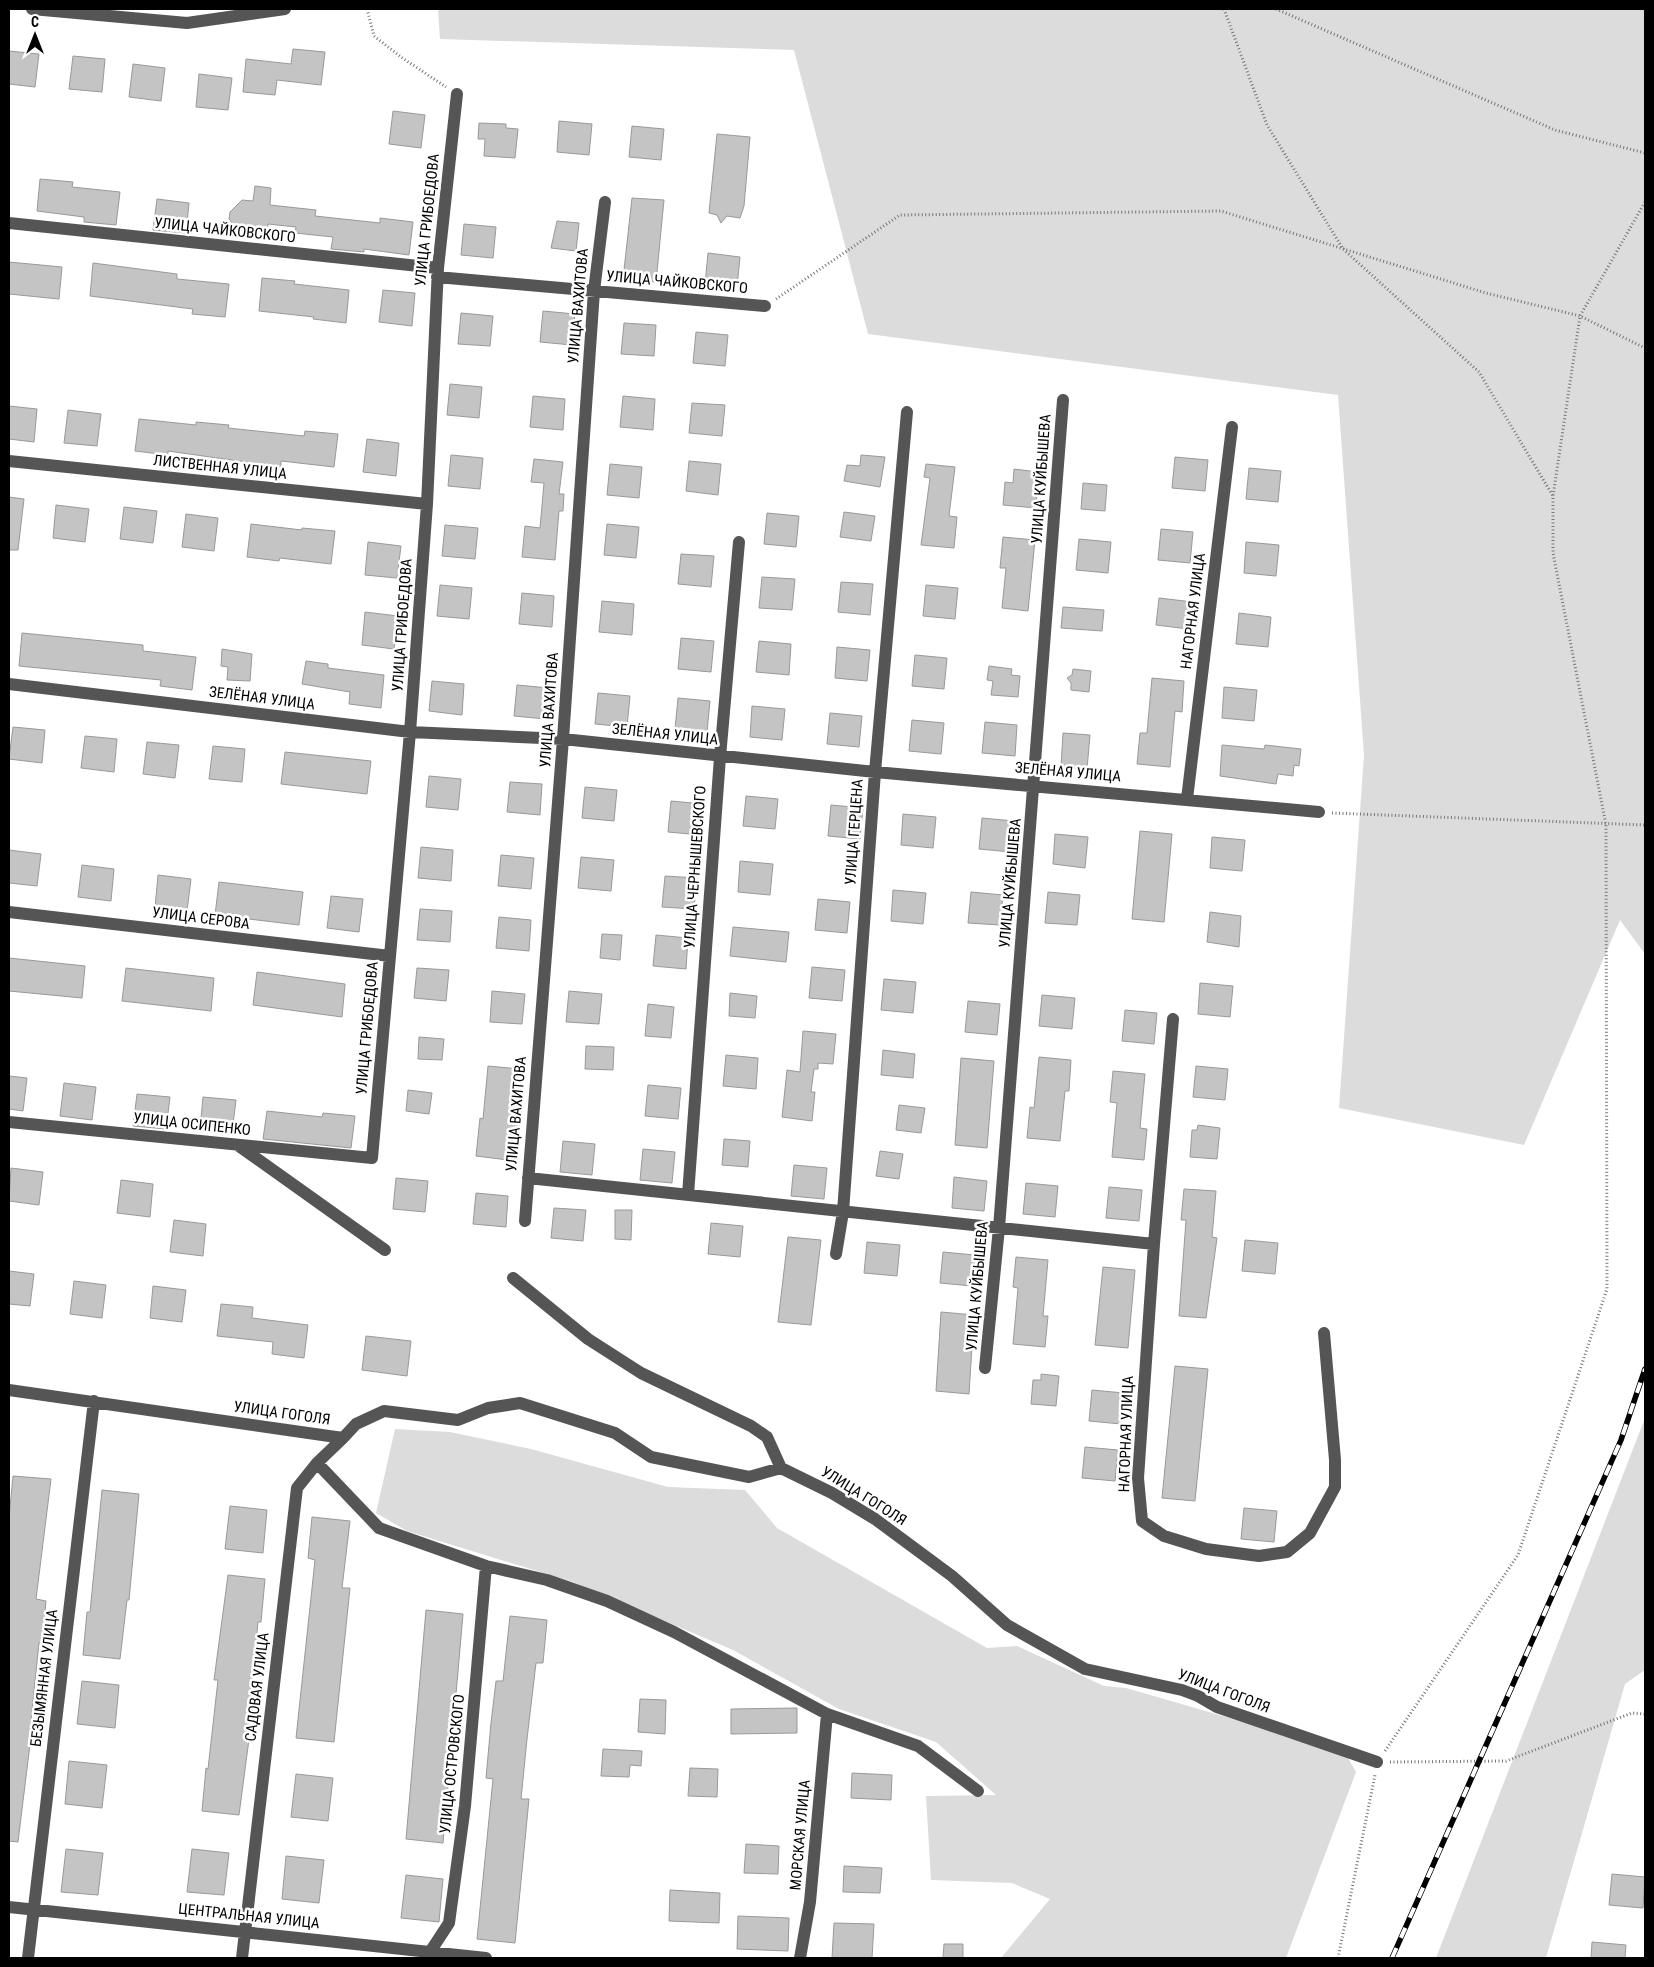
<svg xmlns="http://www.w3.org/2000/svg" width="1654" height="1967" font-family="'Roboto Condensed',sans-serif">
<rect width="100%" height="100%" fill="#fff"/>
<path fill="#dcdcdc" d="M438,9h1207v945l-25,-34 -96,225 -185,-37 25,-353 -26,-360 -470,-61 -74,-284 -354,-11z
M1645,1418v252l-20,14 -79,274h-110z
M395,1429l55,3 81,17 137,38 77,3 32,38 210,120 30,-2 87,40 22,2 218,63 12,21 -70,186h-285l49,-59 -38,-16 -81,-3 -5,-84 70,-1 -60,-53 -97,-33 -106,-59 -160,-68 -166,-51 -31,-18z"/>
<path fill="#c4c4c4" stroke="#999" d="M293,49l32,3 -4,33 -44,-5 -2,15 -32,-3 3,-33 45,5z
M9,51l30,3 -4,33 -26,-3z
M73,56l32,3 -3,33 -33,-3z
M133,64l32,4 -4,33 -32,-4z
M199,74l33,4 -4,32 -32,-3z
M393,111l32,4 -4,33 -32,-4z
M559,121l33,3 -3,31 -32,-3z
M479,123l27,1v4l12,1 -3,29 -31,-2 1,-17h-7z
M632,126l32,3 -3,31 -32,-3z
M717,134l33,3 -6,69 -4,12 -13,-2 -6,7 -4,-8 -8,-2z
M40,179l33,3 -1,5 48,5 -4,33 -32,-3v-5l-47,-6z
M255,186l16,2 -1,17 46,5 -1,6 65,7v-5l33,4 -4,33 -45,-6v3l-33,-3 2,-12 -38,-4 1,-6 -28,-3 -1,14 -31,-5v-5l-7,-9 1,-7 12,-12 11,1z
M632,198l32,2 -8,82 -33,-3z
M157,199l32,4 -3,30 -33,-3z
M557,221l22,2 -3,28 -25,-3z
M464,224l32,3 -3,31 -32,-3z
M708,253l32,4 -3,30 -32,-3z
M9,262l53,5 -3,32 -50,-5z
M93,263l84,11v5l52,5 -4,33 -33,-3 1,-5 -103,-13z
M262,278l33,3 -1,3 55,6 -3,33 -33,-4 1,-2 -55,-6z
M383,290l32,3 -3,33 -33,-4z
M543,311l32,3 -3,31 -32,-3z
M461,313l32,3 -3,30 -32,-2z
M624,323l32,2 -2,31 -33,-2z
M696,332l32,3 -3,31 -32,-3z
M450,384l32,3 -3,31 -32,-3z
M533,396l32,3 -2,31 -33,-3z
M623,396l32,3 -2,31 -33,-3z
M692,403l33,2 -3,31 -33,-3z
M9,406l28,3 -3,33 -25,-3z
M68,410l33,4 -4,32 -33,-3z
M139,419l57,6v-3l33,3 -1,3 76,8 1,-5 33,3 -4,33 -53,-6v6l-113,-16v4l-33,-4z
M367,439l32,4 -3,33 -33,-4z
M451,455l32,3 -3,31 -32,-3z
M861,455l24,2 -5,30 -36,-6 3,-16 13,1z
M1175,457l33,3 -3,31 -33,-3z
M534,459l29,3 -4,32h5l-1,17h-4l-4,49 -33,-3 3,-31 15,2 4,-45 -13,-1z
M689,461l32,3 -3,31 -32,-4z
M610,464l32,3 -3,31 -32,-3z
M926,464l29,3 -6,49 8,1 -3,31 -33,-3 9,-67 -6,-1z
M1249,468l32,3 -3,31 -32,-3z
M1014,469l24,3 -2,36 -33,-3 2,-23 8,1z
M1083,483l24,2 -2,26 -24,-2z
M9,497l15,2 -6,51h-9z
M56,505l33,4 -4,33 -32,-4z
M124,507l33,4 -4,32 -33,-4z
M844,512l31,4 -4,25 -31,-4z
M767,513l32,3 -3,31 -32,-3z
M186,514l32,4 -4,33 -32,-4z
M251,524l51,6v-2l33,3 -4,33 -51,-6 -1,3 -32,-4z
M607,524l32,3 -3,31 -32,-3z
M445,525l33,3 -3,31 -33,-3z
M1161,529l32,3 -3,31 -32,-3z
M1003,537l32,3 -7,71 -26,-3 4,-40h-6z
M1079,539l32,3 -3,31 -32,-3z
M368,542l33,4 -4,32 -32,-3z
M1246,542l33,3 -3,31 -32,-3z
M681,554l33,2 -3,31 -33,-3z
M762,577l33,2 -3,31 -33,-2z
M841,582l32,2 -3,31 -32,-3z
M440,585l32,3 -3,31 -32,-3z
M926,585l32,3 -3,31 -32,-3z
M522,593l32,3 -2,31 -33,-3z
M1159,598l34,4 -5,27 -32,-4z
M602,601l32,3 -2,31 -33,-3z
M1063,607l41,3 -2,21 -41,-3z
M365,612l33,4 -4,33 -32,-4z
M1239,613l32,4 -3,30 -32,-3z
M22,633l121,12v6l53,6 -4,33 -32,-4 1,-6 -142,-14z
M681,638l33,3 -3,31 -33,-3z
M759,641l32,3 -2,31 -33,-3z
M837,647l33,3 -3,31 -32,-3z
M222,649l30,5 -2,27 -23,-1 1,-13 -7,-1z
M915,655l32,3 -3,31 -32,-3z
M306,661l22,3v4l56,7 -3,33 -32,-4 1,-12 -48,-8z
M989,666l23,3 -1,6 9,1 -2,21 -27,-2 2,-14 -6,-1z
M1073,669l18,2 -2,21 -18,-2v-7l-4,-5 5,-3z
M1152,678l32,3 -2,31 -7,-1 -5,56 -33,-3 3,-31h7z
M432,681l32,3 -2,31 -33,-4z
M517,685l32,3 -3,31 -32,-3z
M1224,687l33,3 -3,31 -32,-3z
M598,693l32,3 -3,31 -32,-3z
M678,698l32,3 -3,31 -32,-3z
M752,706l33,3 -3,31 -32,-3z
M830,713l32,3 -3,31 -32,-3z
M912,720l32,3 -3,31 -32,-3z
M985,722l32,3 -2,31 -33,-3z
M13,727l32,3 -3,33 -33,-4z
M1063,733l27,2 -3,34 -26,-2z
M85,736l32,3 -3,33 -33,-4z
M147,742l32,3 -4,33 -32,-4z
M1222,745l42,4 1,-4 36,4 -2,17 -5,-1 -1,11 -15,-2 -2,10 -56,-8z
M213,746l32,3 -3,33 -33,-3z
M285,752l86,9 -4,33 -86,-10z
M429,776l32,3 -3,31 -32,-3z
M510,782l32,2 -2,31 -33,-3z
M585,787l32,3 -3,31 -32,-3z
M746,796l32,3 -3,30 -32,-3z
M671,801l33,3 -3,31 -33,-3z
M831,805l32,3 -3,31 -32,-3z
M903,814l33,3 -3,31 -32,-3z
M982,818l32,3 -3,31 -32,-3z
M1140,831l32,3 -8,88 -32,-3z
M1055,834l33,3 -3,31 -32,-4z
M1212,837l33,3 -3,31 -32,-3z
M421,847l32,3 -2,31 -33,-3z
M9,850l32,4 -4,32 -28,-3z
M501,855l33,3 -3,31 -33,-3z
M581,857l33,3 -3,31 -33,-3z
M740,861l33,3 -3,31 -32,-3z
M82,865l32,4 -3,32 -33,-4z
M158,875l33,4 -4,32 -32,-3z
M665,876l32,2 -3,31 -32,-2z
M219,882l84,10 -4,33 -84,-10z
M893,890l33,3 -3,31 -32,-3z
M971,892l32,3 -3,30 -32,-2z
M1048,892l32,3 -3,30 -32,-2z
M331,896l32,3 -4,33 -32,-4z
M818,899l32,3 -3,31 -32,-3z
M420,909l32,2 -2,31 -33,-2z
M1210,912l31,4 -2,31 -32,-5z
M499,917l32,3 -2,31 -33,-3z
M733,927l56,5 -3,30 -56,-6z
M602,934l20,1 -2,25 -20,-2z
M656,935l32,3 -2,31 -33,-3z
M9,958l76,8 -3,32 -73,-7z
M812,967l33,3 -3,31 -33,-3z
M126,968l88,10 -3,33 -89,-10z
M417,968l32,2 -3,31 -32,-3z
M257,972l88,12 -3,33 -89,-12z
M884,979l32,3 -3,31 -32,-3z
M1200,983l33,3 -3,31 -32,-3z
M492,991l33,3 -3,30 -32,-2z
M569,991l33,3 -3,30 -33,-2z
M730,993l27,3 -2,22 -26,-2z
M1042,995l33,3 -3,31 -33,-3z
M968,1001l32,3 -3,31 -32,-3z
M648,1004l26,3 -3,31 -26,-2z
M1125,1010l32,3 -3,31 -32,-3z
M803,1031l33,3 -3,30 -15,-1v6h-4l-3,23h4l-3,29 -30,-4 5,-47 13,2z
M419,1037l25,2 -2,21 -24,-1z
M586,1046l28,1 -1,23 -28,-1z
M883,1050l32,4 -2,24 -32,-3z
M726,1055l32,3 -2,31 -33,-3z
M1039,1057l32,3 -2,31h-4l-5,50 -33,-3 3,-31 4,1z
M961,1058l33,3 -7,87 -32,-3z
M488,1066l32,3 -4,52h4l-2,15h-8l-2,24 -32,-4 4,-38 3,1z
M1196,1066l32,3 -3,31 -32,-3z
M1113,1071l32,3 -5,54 7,1 -3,31 -32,-3 5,-54 -7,-1z
M9,1076l18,2 -4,33 -14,-2z
M64,1083l32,4 -4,33 -32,-4z
M648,1085l33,3 -3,31 -33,-3z
M408,1090l24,3 -3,21 -23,-3z
M137,1094l33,3 -4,32 -33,-3z
M203,1097l33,3 -4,33 -32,-4z
M899,1105l26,3 -4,25 -25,-3z
M267,1111l55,6 1,-4 32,3 -4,32 -88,-9z
M1198,1125l22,3 -3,31 -27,-2 2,-27h5z
M724,1139l26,2 -2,26 -26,-2z
M563,1141l32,3 -3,31 -32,-3z
M643,1149l32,3 -3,31 -32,-3z
M880,1151l23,3 -4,25 -23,-3z
M794,1165l33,3 -3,31 -33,-3z
M11,1168l32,4 -4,33 -30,-4z
M954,1177l33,4 -3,30 -32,-3z
M396,1178l32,3 -3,31 -32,-3z
M121,1180l32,4 -3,33 -33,-4z
M1026,1183l32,3 -3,31 -32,-3z
M1109,1187l33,3 -3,31 -33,-3z
M1184,1189l32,2 -4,46 5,1 -11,80 -27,-2 7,-96h-5z
M476,1193l32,3 -2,31 -33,-3z
M554,1208l32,2 -3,31 -32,-3z
M615,1210h17l-1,30 -16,-1z
M174,1220l32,4 -3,32 -33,-4z
M711,1223l32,3 -3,31 -32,-3z
M788,1237l33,3 -10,85 -33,-3z
M1245,1240l33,3 -3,31 -33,-3z
M867,1242l33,3 -3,31 -33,-3z
M943,1252l32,3 -3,31 -32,-3z
M1016,1257l32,3 -5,56h5l-3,31 -32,-3 5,-56 -5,-1z
M1103,1267l32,3 -7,78 -33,-3z
M9,1271l25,3 -4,32 -21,-2z
M74,1281l32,4 -4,33 -32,-4z
M153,1286l33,4 -4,32 -32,-4z
M221,1304l32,3 -1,11 56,7 -4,33 -32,-4 1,-12 -56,-6z
M941,1312l33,3 -5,79 -33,-3z
M366,1336l45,5 -4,35 -45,-6z
M1175,1366l33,3 -13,132 -33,-3z
M1041,1374l18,2 -3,30 -25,-2 2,-24h8z
M1092,1390l32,3 -3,31 -32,-3z
M1085,1447l33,3 -3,31 -33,-3z
M13,1476l38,3 -15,120 10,2 -4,42h-3l-8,77h2l-15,122 -9,-1v-323z
M102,1490l37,4 -10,106h-2l-7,59 -37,-4 4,-43h3z
M230,1506l37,4 -4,43 -38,-4z
M1244,1508l33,3 -3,31 -33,-3z
M312,1517l38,4 -8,67h8l-16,154 -38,-4 19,-178 -7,-2z
M228,1575l37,4 -4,43h-3l-9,86 4,1 -14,106 -37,-4 4,-43 2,1 10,-89h-4z
M426,1610l37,4 -20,229 -37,-4z
M510,1616l37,4 -4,43h-7l-9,76 -6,60h8l-14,144 -38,-4 16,-160 -7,-1 5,-55 5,-42h7z
M82,1681l37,4 -4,43 -38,-4z
M640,1699l26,1 -1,34 -27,-2z
M797,1708v25l-66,1v-25z
M603,1749l39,2 -1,15 -11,-1 -1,12 -28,-1z
M69,1761l38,4 -5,43 -37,-4z
M690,1768l28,1 -1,28 -29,-1z
M852,1773l40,2 -1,25 -40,-2z
M296,1774l37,4 -5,43 -37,-4z
M746,1844l33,2 -1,28 -34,-1z
M66,1849l37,4 -5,42 -37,-3z
M192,1849l37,4 -5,42 -37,-3z
M286,1856l38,4 -5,43 -37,-4z
M844,1866l38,2 -2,25 -37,-1z
M1612,1874l33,3 -2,31 -34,-3z
M406,1875l37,4 -4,43 -38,-4z
M670,1890l50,3 -1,30 -50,-2z
M738,1916l51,2 -1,33 -51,-2z
M834,1923l40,1 -2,34h-40z
M1592,1942l34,3 -1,13h-34z
M944,1944h19v14h-20z"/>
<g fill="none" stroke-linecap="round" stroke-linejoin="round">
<path stroke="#777" stroke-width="3" stroke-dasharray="1 2.5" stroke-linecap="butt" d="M367,9l7,27 27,21 45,30
M1224,9l43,116 76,124 136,123 74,124
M1276,9l279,121 90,23
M776,299l124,-84 321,-4 265,82 94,23 65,32
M1332,813l313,12
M1385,1751l133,-196 89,-266 -1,-464 -53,-272v-57l27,-180 65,-114
M1390,1762l116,-1 126,-48 13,1
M1338,1958l37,-183"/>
<path stroke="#555" stroke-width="12" d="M32,9l155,14 98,-14
M9,223l429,45
M437,277l328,29
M9,461l418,43
M9,684l401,48 153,7 312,33 444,40
M1187,799l45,-372
M9,912l381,44
M1173,1019l-19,225 -16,234 4,43 22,15 42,13 53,7 28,-4 23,-19 25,-46v-27l-11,-127
M9,1122l363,36 38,-426 17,-228 11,-236 19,-174
M239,1146l146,104
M528,1178l626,66
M688,1195l32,-438 19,-215
M525,1221l38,-482 31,-448 11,-89
M836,1254l7,-42 32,-440 32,-360
M513,1278l75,61 53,34 110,53 16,11 14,31
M985,1368l14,-140 64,-828
M9,1390l334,48 13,-14 28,-13 74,9 30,-12 32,-5 95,30 36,24 98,20 32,-9 51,25 43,26 77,57 55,49 78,44 97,21 16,6 19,11 160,55
M317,1463l62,65 107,38 61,14 60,21 67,31 153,82 91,32 60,45
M9,1907l477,51
M28,1958l66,-557
M242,1958l55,-470 20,-25 26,-25
M432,1958l-2,-6 19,-29 16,-117 21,-240
M800,1958l10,-56 17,-188"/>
<defs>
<path id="rail" d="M1392,1958l229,-518 24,-71"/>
</defs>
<use href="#rail" stroke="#000" stroke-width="5.5"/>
<use href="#rail" stroke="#fff" stroke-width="4" stroke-dasharray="11" stroke-linecap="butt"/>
</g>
<g text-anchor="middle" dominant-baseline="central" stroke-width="5" stroke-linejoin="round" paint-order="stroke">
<g font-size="15" fill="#000" stroke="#fff">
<text transform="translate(427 220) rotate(-84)">УЛИЦА ГРИБОЕДОВА</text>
<text transform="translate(225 230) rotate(6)">УЛИЦА ЧАЙКОВСКОГО</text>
<text transform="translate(677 282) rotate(5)">УЛИЦА ЧАЙКОВСКОГО</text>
<text transform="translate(578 306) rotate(-85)">УЛИЦА ВАХИТОВА</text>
<text transform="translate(220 467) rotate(6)">ЛИСТВЕННАЯ УЛИЦА</text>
<text transform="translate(1041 479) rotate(-86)">УЛИЦА КУЙБЫШЕВА</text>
<text transform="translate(1193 611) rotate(-83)">НАГОРНАЯ УЛИЦА</text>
<text transform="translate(402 625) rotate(-86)">УЛИЦА ГРИБОЕДОВА</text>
<text transform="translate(262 698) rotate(7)">ЗЕЛЁНАЯ УЛИЦА</text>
<text transform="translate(549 710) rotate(-86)">УЛИЦА ВАХИТОВА</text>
<text transform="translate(665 734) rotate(6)">ЗЕЛЁНАЯ УЛИЦА</text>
<text transform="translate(1068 772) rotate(5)">ЗЕЛЁНАЯ УЛИЦА</text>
<text transform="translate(854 832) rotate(-86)">УЛИЦА ГЕРЦЕНА</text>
<text transform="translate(695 867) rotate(-86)">УЛИЦА ЧЕРНЫШЕВСКОГО</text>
<text transform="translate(1010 883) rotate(-85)">УЛИЦА КУЙБЫШЕВА</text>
<text transform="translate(201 918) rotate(7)">УЛИЦА СЕРОВА</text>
<text transform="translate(367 1028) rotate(-85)">УЛИЦА ГРИБОЕДОВА</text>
<text transform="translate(516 1114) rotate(-85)">УЛИЦА ВАХИТОВА</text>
<text transform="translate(192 1124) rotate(6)">УЛИЦА ОСИПЕНКО</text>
<text transform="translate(977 1286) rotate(-85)">УЛИЦА КУЙБЫШЕВА</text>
<text transform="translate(282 1413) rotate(8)">УЛИЦА ГОГОЛЯ</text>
<text transform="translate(1126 1434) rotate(-88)">НАГОРНАЯ УЛИЦА</text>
<text transform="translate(864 1496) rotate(32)">УЛИЦА ГОГОЛЯ</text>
<text transform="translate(44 1678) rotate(-83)">БЕЗЫМЯННАЯ УЛИЦА</text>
<text transform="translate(257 1687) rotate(-83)">САДОВАЯ УЛИЦА</text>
<text transform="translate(1224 1691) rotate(21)">УЛИЦА ГОГОЛЯ</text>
<text transform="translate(452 1764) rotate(-84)">УЛИЦА ОСТРОВСКОГО</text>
<text transform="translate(800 1835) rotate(-85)">МОРСКАЯ УЛИЦА</text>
<text transform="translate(249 1916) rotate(6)">ЦЕНТРАЛЬНАЯ УЛИЦА</text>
</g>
</g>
<rect width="1654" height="1967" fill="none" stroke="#000000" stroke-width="20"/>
<g transform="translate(35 35)" stroke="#ffffff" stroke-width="4" paint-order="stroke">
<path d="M0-4L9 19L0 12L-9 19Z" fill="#000000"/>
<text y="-8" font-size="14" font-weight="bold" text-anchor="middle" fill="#000000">С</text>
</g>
</svg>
